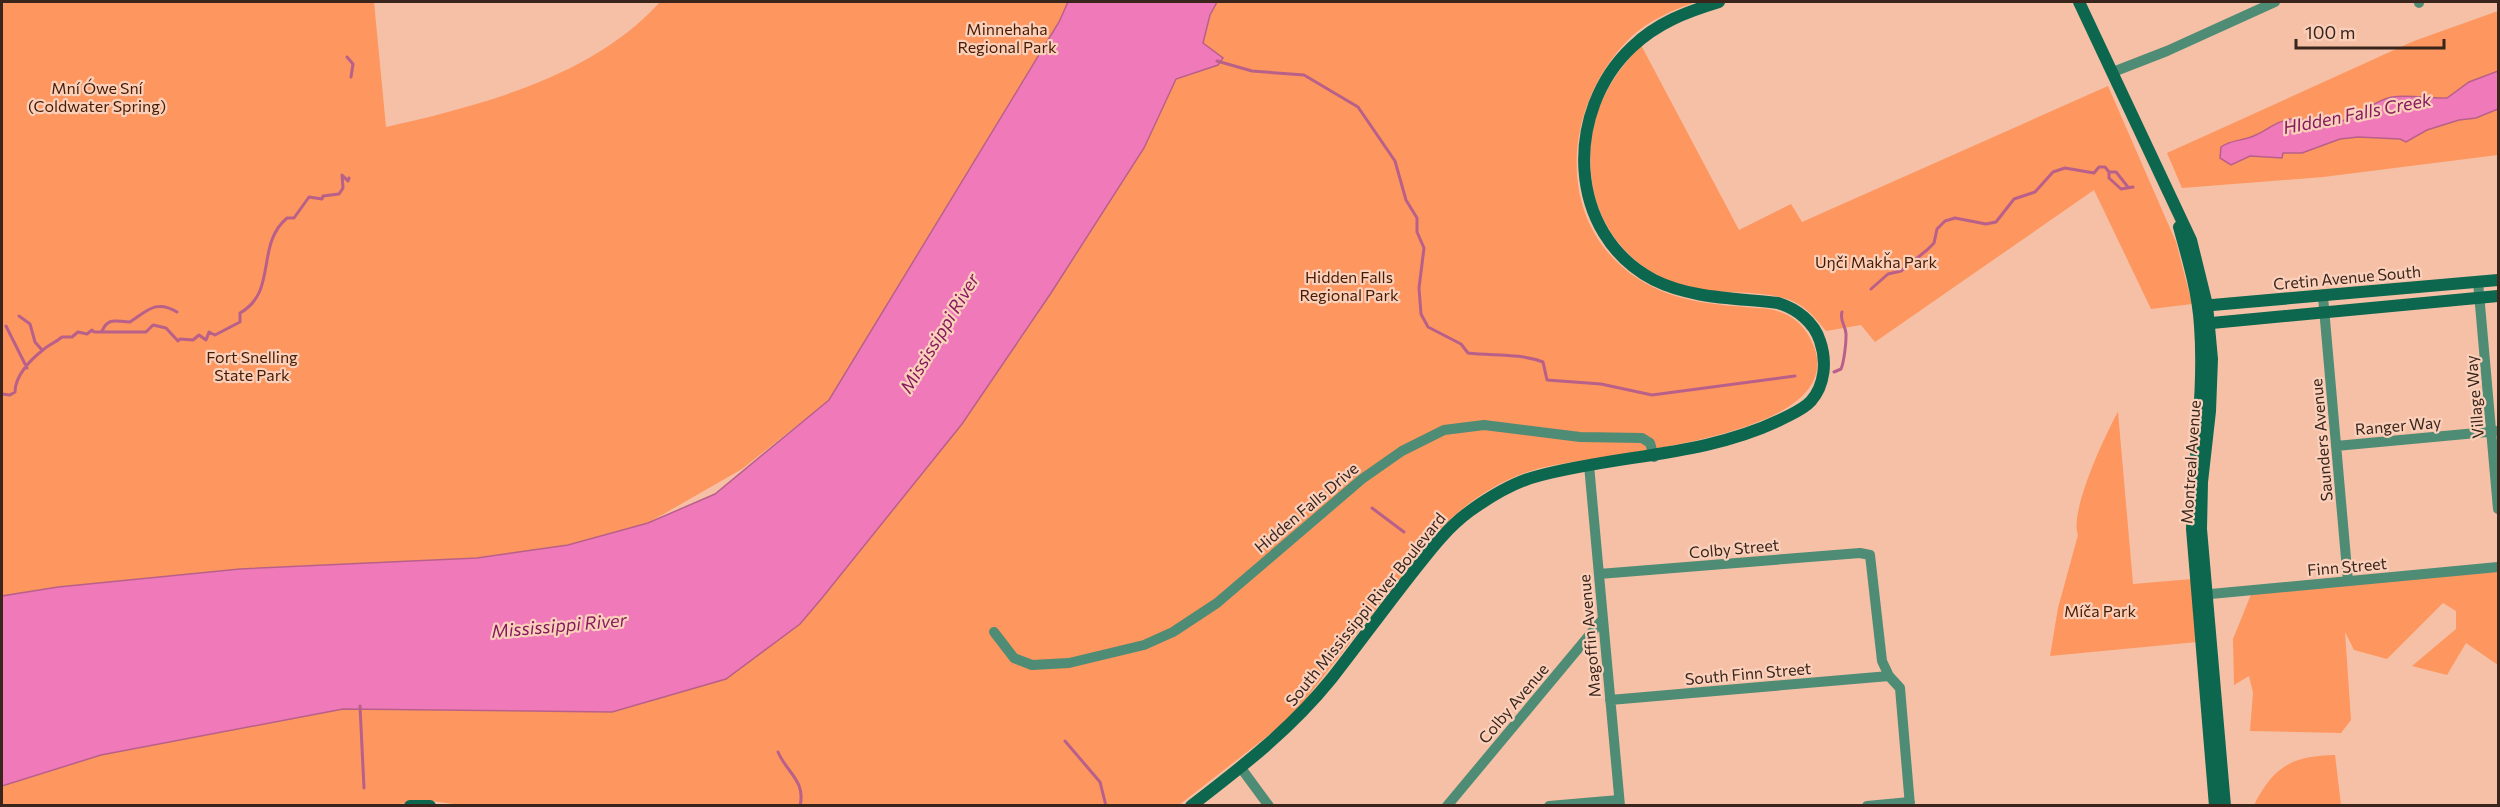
<svg xmlns="http://www.w3.org/2000/svg" width="2500" height="807" font-family="Commissioner,sans-serif">
<rect width="100%" height="100%" fill="#f5c0a6"/>
<path fill="#fd965f" d="M2,2h372l12,125c96,-22 206,-50 274,-125h408l-9,20 -230,378 -87,69 -94,54 -80,22 -91,13 -237,11 -182,18 -56,9z
M1217,2h479c-23,8 -45,17 -64,34 -71,68 -81,193 13,247 39,22 81,22 124,26 20,4 33,13 42,31 51,102 -225,113 -277,130 -41,12 -73,37 -102,67l-131,168 -18,19 -104,81 -712,1 -35,-5 -56,5h-374v-20l99,-31 242,-46 269,3 164,-71 24,-17 22,-26 140,-174 89,-131 93,-145 32,-69 42,-14 5,-6 -20,-16 7,-28z
M2498,11v144l-175,22 -141,11 -15,-35 247,-112z
M1641,45l98,185 52,-26 11,18 306,-136 68,156 16,62 -41,5 -57,-119 -219,152 -14,-17 -35,6c-10,-12 -19,-24 -34,-30 -28,-12 -70,-6 -100,-13 -55,-11 -98,-60 -101,-116 -4,-53 14,-88 50,-127z
M2118,412l15,172 59,-5 5,63 -147,14 8,-48 20,-73c-9,-23 27,-100 40,-123z
M2498,563v102l-32,-22 -19,32 -35,-9 44,-37v-18l-13,-8 -56,56 -33,-9 -9,-18 6,88 -10,13 -91,-2 3,-38 -4,-17 -15,9 -1,-46 21,-52z
M2335,755l6,50h-87c20,-39 38,-49 81,-50z"/>
<path fill="#f079ba" stroke="#b9608a" stroke-width="1.5" d="M1068,2h149l-7,13 -7,28 20,15 -5,7 -42,14 -32,69 -93,145 -89,131 -140,174 -22,26 -74,55 -114,33 -269,-3 -242,46 -99,31v-190l56,-9 182,-18 237,-11 91,-13 80,-22 67,-29 114,-94 230,-378z
M2498,71v38l-22,9 -17,2 -32,10 -21,12 -6,-3 -42,-2 -18,2 -38,14h-19l-1,5 -32,-2 -19,9 -11,-7 1,-11c9,-7 20,-6 30,-10 15,-5 25,-17 42,-18 15,-1 29,7 45,3 21,-4 33,-21 54,-25 18,-3 36,2 55,1l22,-16z"/>
<g fill="none" stroke-linecap="round" stroke-linejoin="round">
<path stroke="#b9608a" stroke-width="3" d="M347,57l6,7 -2,13
M1217,61l35,10 52,4 54,32 37,54 11,39 11,18v14l7,16 -5,40 2,26 7,13 33,17 7,9c25,3 51,0 75,9l4,18 54,4 51,11 143,-19
M2109,172h7l12,15
M1871,289l17,-15 13,-3 26,-21 7,-7 3,-14 8,-8 10,-3 31,6 10,-2 18,-23 21,-7 18,-20 12,-4 29,5 5,-6h6l4,5v6l12,11 12,-2
M19,316l11,8 5,18 7,8
M6,326l21,42
M102,331c7,-15 15,-9 28,-9 17,-11 26,-23 47,-10
M1834,372l7,-3c3,-7 5,-25 5,-33 1,-10 -7,-14 -4,-24
M2,394l8,1 5,-3c0,-16 15,-32 28,-42 5,-5 12,-7 19,-13h10l6,-5 9,2 5,-4 2,2h52l7,-7 13,3 12,13 2,-2 13,1 6,-5 7,5 3,-8 6,3 25,-13v-9c38,-21 15,-68 47,-95h7l15,-21 13,2 1,-3 16,-2 4,-6 -1,-13 6,6 1,-3
M1372,508l32,24
M360,706l4,82
M1065,741l35,41 6,24
M778,752c9,21 28,29 22,54"/>
<path stroke="#4e8c75" stroke-width="10" d="M2419,2v1
M2113,72l54,-21 108,-49
M2478,282l20,227
M2323,297l25,284
M2336,446l162,-15
M1589,465l31,341
M1599,574l261,-21 10,2 12,106 7,15 11,12 10,118
M2200,595l298,-28
M994,632l20,26 18,7 37,-2 75,-18 29,-13 44,-29 145,-124 40,-28 42,-21 40,-5 96,12 62,1 8,5 4,14
M1610,700l279,-24
M1241,768l28,38
M1447,806l155,-186
M1549,806l70,-6
M1867,806l43,-4"/>
<path stroke="#0c674e" stroke-width="12" d="M2079,2l112,238 16,65 5,54 -2,52 -8,71 -1,47 24,277
M2179,227c9,32 19,66 21,99 5,68 -7,135 -8,203l23,277
M2201,306l297,-26
M2201,324l297,-28
M410,806h20
M1191,806c52,-40 100,-77 141,-128 25,-32 49,-65 74,-97 20,-25 38,-51 64,-70 21,-15 44,-29 68,-35 82,-22 164,-19 242,-56 11,-6 23,-10 31,-19 14,-16 16,-40 9,-60 -6,-19 -23,-32 -42,-38 -41,-5 -86,-4 -124,-23 -88,-46 -90,-169 -22,-233 25,-24 54,-35 87,-45"/>
</g>
<g text-anchor="middle" dominant-baseline="central" stroke-width="4.5" stroke-linejoin="round" paint-order="stroke">
<g font-size="16" fill="#471b00" stroke="#fbd0bb">
<text x="1007" y="28">Minnehaha<tspan x="1007" dy="18">Regional Park</tspan></text>
<text x="97" y="87">Mní Ówe Sní<tspan x="97" dy="18">(Coldwater Spring)</tspan></text>
<text x="1876" y="261">Uŋči Makȟa Park</text>
<text x="1349" y="276">Hidden Falls<tspan x="1349" dy="18">Regional Park</tspan></text>
<text x="252" y="356">Fort Snelling<tspan x="252" dy="18">State Park</tspan></text>
<text x="2100" y="610">Míča Park</text>
</g>
<g font-size="16" fill="#39251b" stroke="#fbd0bb">
<text transform="translate(2347 277) rotate(-5)">Cretin Avenue South</text>
<text transform="translate(2474 397) rotate(-95)">Village Way</text>
<text transform="translate(2398 425) rotate(-5)">Ranger Way</text>
<text transform="translate(2321 440) rotate(-95)">Saunders Avenue</text>
<text transform="translate(2190 462) rotate(-86)">Montreal Avenue</text>
<text transform="translate(1306 507) rotate(-40)">Hidden Falls Drive</text>
<text transform="translate(1734 548) rotate(-5)">Colby Street</text>
<text transform="translate(2347 566) rotate(-5)">Finn Street</text>
<text transform="translate(1365 609) rotate(-51)">South Mississippi River Boulevard</text>
<text transform="translate(1589 636) rotate(-95)">Magoffin Avenue</text>
<text transform="translate(1748 673) rotate(-5)">South Finn Street</text>
<text transform="translate(1513 703) rotate(-50)">Colby Avenue</text>
</g>
<g font-size="18" font-style="italic" fill="#851a5d" stroke="#fbd0bb">
<text transform="translate(2357 113) rotate(-11)">HIdden Falls Creek</text>
<text transform="translate(939 333) rotate(-59)">Mississippi River</text>
<text transform="translate(559 625) rotate(-5)">Mississippi River</text>
</g>
</g>
<rect width="2500" height="807" fill="none" stroke="#39251b" stroke-width="6"/>
<path d="M2296 39v9h148v-9" fill="none" stroke="#39251b" stroke-width="3"/>
<text x="2305" y="39" font-size="18" fill="#39251b" stroke="#fbd0bb" stroke-width="4.5" paint-order="stroke">100 m</text>
</svg>
